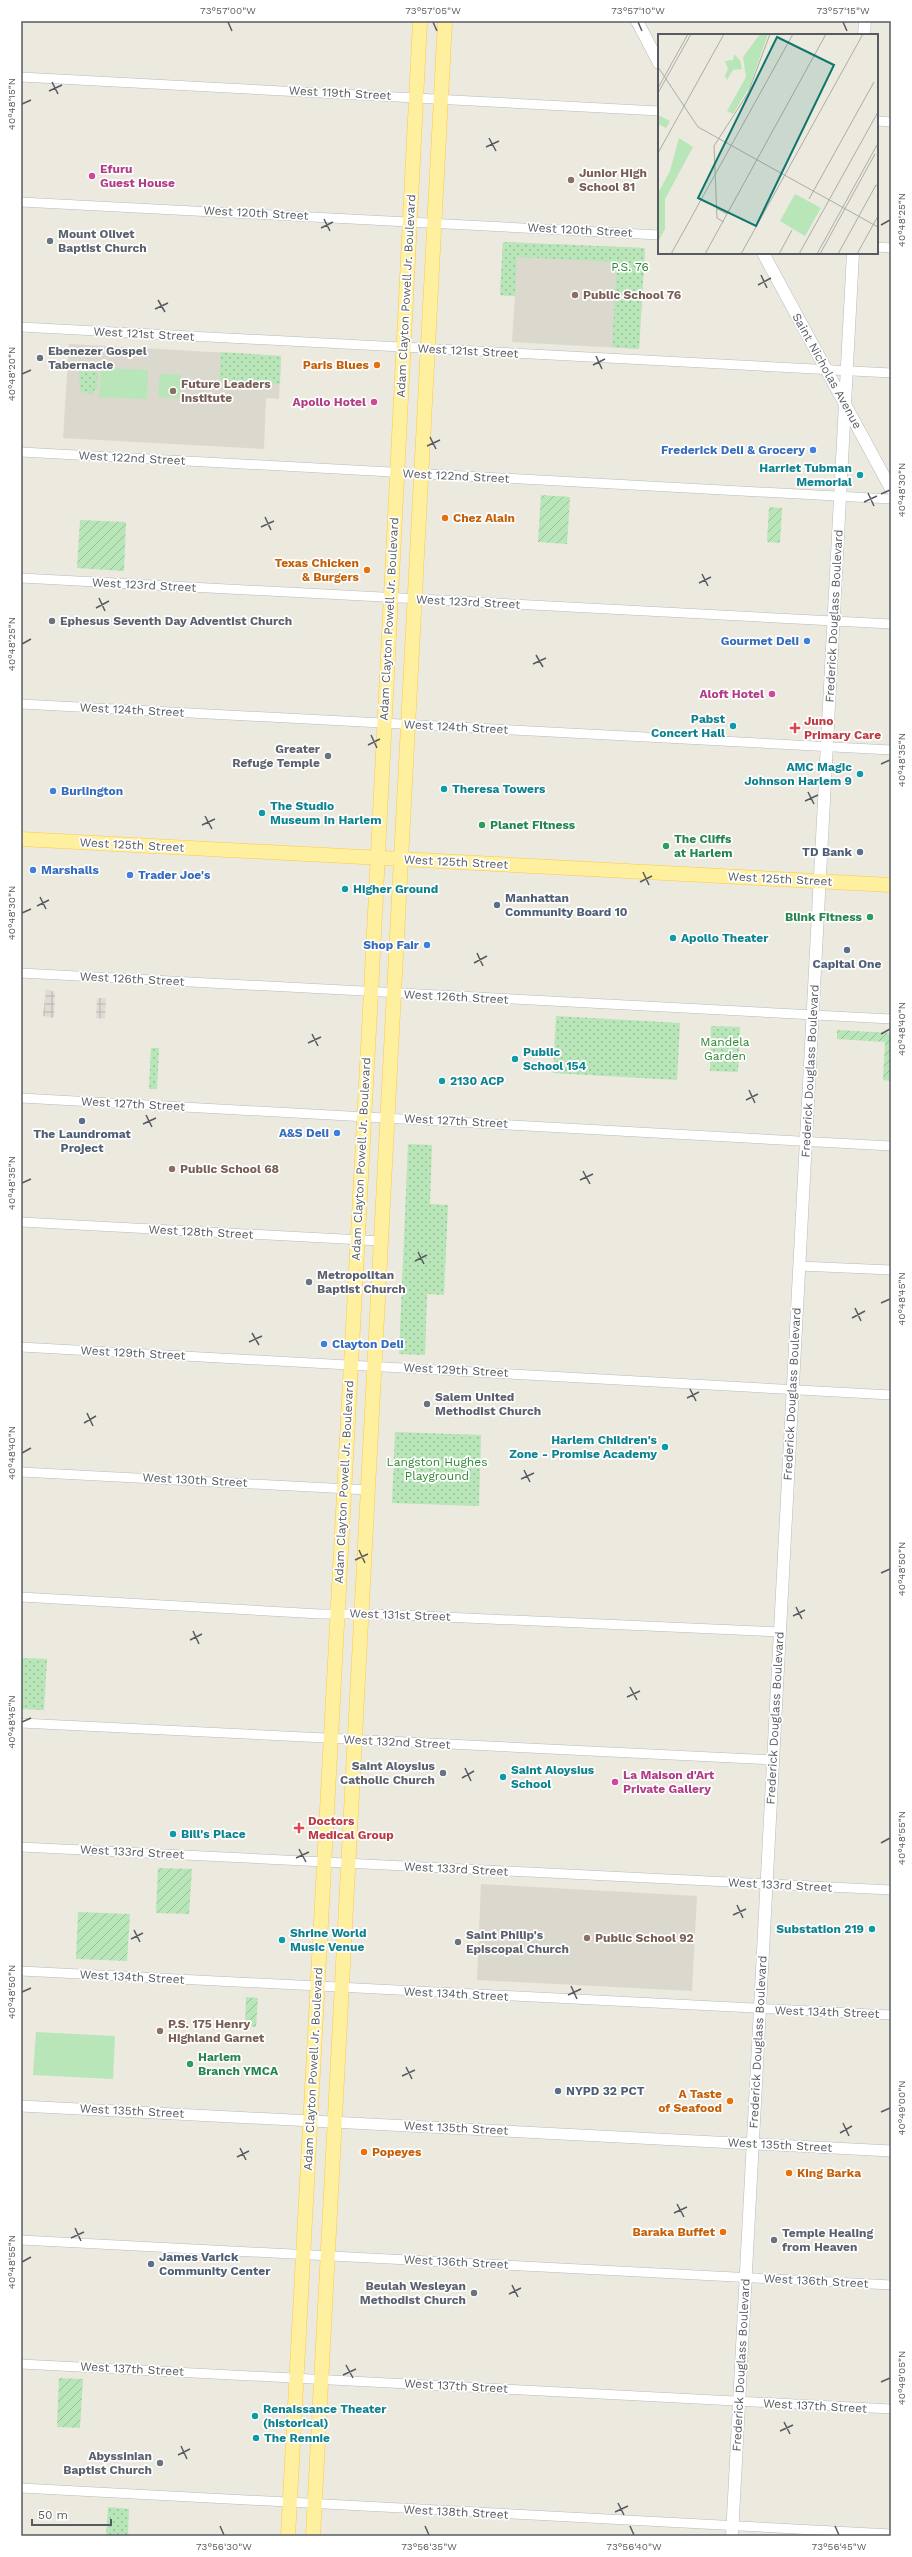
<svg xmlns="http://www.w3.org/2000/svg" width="912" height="2557" font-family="'Work Sans',sans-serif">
<defs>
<pattern id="industrial-grid" width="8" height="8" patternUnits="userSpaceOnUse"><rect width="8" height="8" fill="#dfdcd6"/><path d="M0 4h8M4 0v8" fill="none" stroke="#b8b5b1"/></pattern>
<pattern id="park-dots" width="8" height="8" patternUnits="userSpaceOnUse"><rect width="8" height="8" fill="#b8e6b8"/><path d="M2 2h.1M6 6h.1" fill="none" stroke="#98bd99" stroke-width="1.8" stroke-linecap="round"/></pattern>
<pattern id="garden-furrows" width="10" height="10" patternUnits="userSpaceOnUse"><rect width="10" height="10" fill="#b8e6b8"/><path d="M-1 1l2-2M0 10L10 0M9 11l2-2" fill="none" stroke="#98bd99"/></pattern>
</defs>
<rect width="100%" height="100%" fill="#ece9de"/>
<path fill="url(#industrial-grid)" d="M46,989l9,3 -1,26 -11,-2z
M97,998h9l-1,21 -9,-1z"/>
<path fill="#dbd8cd" d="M503,242l142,6 -6,101 -127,-7 3,-46 -15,-1z
M69,344l212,12 -2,43 -13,-1 -2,51 -201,-11z
M481,1884l216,12 -5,95 -215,-11z"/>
<path fill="#b8e6b8" d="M101,368l47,2 -1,29 -48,-2z
M160,374l21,1 -1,23 -22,-1z
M36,2032l79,4 -2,43 -80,-4z"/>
<path fill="url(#park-dots)" d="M503,242l142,6 -6,101 -27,-2 5,-85 -100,-5 -2,39 -15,-1z
M221,352l60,4 -1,28 -61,-4z
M94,371l4,1 -1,18h-3v4l-14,-2 -1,-20z
M556,1016l124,7 -3,57 -124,-7z
M711,1026l29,1 -2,45 -28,-1z
M151,1048h8l-2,41h-8z
M408,1144l24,1 -2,59 18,1 -4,90 -17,-1 -2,61 -26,-1z
M395,1432l86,3 -2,71 -87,-3z
M21,1658l26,1 -3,51 -23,-1z
M108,2507l21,2 -1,27h-22z"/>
<path fill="url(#garden-furrows)" d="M541,495l29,2 -3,47 -29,-2z
M769,507l13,1 -2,35 -13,-1z
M80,520l46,2 -2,49 -47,-3z
M837,1030l54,3v48l-8,-1 2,-38 -48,-3z
M158,1868l34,1 -3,45 -33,-1z
M78,1912l52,2 -3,47 -51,-2z
M246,1997l12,1 -2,29 -11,-1z
M59,2378l24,1 -3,49 -23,-1z"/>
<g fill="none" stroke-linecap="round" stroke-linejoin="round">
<defs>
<path id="minor" d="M21,77l638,34
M877,121l14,1
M21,202l638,33
M877,247l14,1
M21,327l870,46
M21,452l870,47
M21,578l870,46
M21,704l870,46
M21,973l870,46
M21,1098l870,48
M21,1222l360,19
M799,1266l92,4
M21,1347l870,48
M21,1472l347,18
M21,1597l299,17h59l401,18
M21,1723l752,37
M21,1847l870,43
M21,1971l870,44
M21,2240l870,45
M21,2364l870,45
M21,2488l870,46"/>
<path id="tertiary" d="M21,2106l870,45"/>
<path id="secondary" d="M637,21l22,42
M864,35l1,-14
M763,253l128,236
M732,2536l121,-2283"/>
<path id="primary" d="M21,839l870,46
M288,2536l83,-1544 49,-971
M313,2536l132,-2515"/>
</defs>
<use href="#minor" stroke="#b6b9bf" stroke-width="10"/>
<use href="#tertiary" stroke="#b6b9bf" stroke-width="12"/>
<use href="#secondary" stroke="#b7bbc2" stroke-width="13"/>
<use href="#primary" stroke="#faca49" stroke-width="15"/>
<use href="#minor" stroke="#fff" stroke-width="9"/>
<use href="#tertiary" stroke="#fff" stroke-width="11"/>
<use href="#secondary" stroke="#fff" stroke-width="12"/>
<use href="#primary" stroke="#fff0a0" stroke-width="14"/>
</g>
<path fill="none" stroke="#575b61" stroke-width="1.5" d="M228,22l4,9M433,22l4,9M638,22l4,9M843,22l4,9M52,82l6,12M49,91l13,-6M22,104l9,-4M489,138l7,13M486,147l13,-6M324,219l6,12M881,225l9,-5M321,228l12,-6M761,275l6,13M758,285l13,-7M158,300l7,12M155,309l13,-6M596,356l6,13M593,365l12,-6M22,374l9,-4M430,437l6,12M427,446l13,-6M868,493l6,13M881,494l9,-4M864,502l13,-6M265,517l6,13M261,527l13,-6M702,574l6,12M699,583l12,-6M99,598l6,13M96,608l13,-7M22,644l9,-5M536,655l7,12M533,664l13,-6M371,735l6,13M368,745l12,-6M881,764l9,-4M808,792l6,12M805,801l13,-6M205,816l7,13M202,825l13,-6M643,872l6,13M640,882l12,-6M40,897l6,12M37,906l12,-6M22,913l9,-4M477,953l6,13M474,963l13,-7M312,1034l6,12M881,1034l9,-5M308,1043l13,-6M749,1090l6,13M746,1100l12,-6M146,1115l6,12M143,1124l13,-6M583,1171l7,13M580,1180l13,-6M22,1183l9,-4M418,1252l6,12M415,1261l12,-6M881,1303l9,-4M855,1308l6,13M852,1318l13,-7M252,1333l7,12M249,1342l13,-6M690,1389l6,12M687,1398l12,-6M87,1413l6,13M84,1423l12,-7M22,1453l9,-5M524,1470l6,12M521,1479l13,-6M359,1550l6,13M355,1560l13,-6M881,1573l9,-4M796,1607l6,12M793,1616l12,-6M193,1631l6,13M190,1640l12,-6M630,1687l7,13M627,1697l13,-6M22,1722l9,-4M465,1768l6,13M462,1778l12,-7M881,1843l9,-5M299,1849l7,13M296,1858l13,-6M737,1905l6,13M733,1915l13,-6M134,1930l6,12M131,1939l12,-6M571,1986l6,13M22,1992l9,-4M568,1995l13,-6M406,2067l6,12M402,2076l13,-6M881,2112l9,-4M843,2123l6,13M840,2133l12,-7M240,2148l6,12M237,2157l12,-6M677,2204l7,13M674,2213l13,-6M75,2228l6,13M71,2238l13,-6M22,2262l9,-5M512,2285l6,12M509,2294l12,-6M346,2365l7,13M343,2375l13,-6M881,2382l9,-4M784,2422l6,12M780,2431l13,-6M181,2446l6,13M178,2455l12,-6M618,2503l6,12M615,2512l13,-6M220,2526l4,9M425,2526l4,9M630,2526l4,9M835,2526l4,9"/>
<g fill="#d1479c" stroke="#fff" stroke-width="1.5">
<circle cx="92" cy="176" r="4"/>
<circle cx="374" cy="402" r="4"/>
<circle cx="772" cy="694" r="4"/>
<circle cx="615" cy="1782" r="4"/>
</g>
<g fill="#8d6e63" stroke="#fff" stroke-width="1.5">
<circle cx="571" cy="180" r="4"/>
<circle cx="575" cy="295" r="4"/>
<circle cx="173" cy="391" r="4"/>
<circle cx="172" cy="1169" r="4"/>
<circle cx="587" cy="1938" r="4"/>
<circle cx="160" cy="2031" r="4"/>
</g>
<g fill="#6b7280" stroke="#fff" stroke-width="1.5">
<circle cx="50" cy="241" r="4"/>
<circle cx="40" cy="358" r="4"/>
<circle cx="52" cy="621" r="4"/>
<circle cx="328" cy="756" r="4"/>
<circle cx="309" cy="1282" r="4"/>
<circle cx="427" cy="1404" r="4"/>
<circle cx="443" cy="1773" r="4"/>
<circle cx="458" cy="1942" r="4"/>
<circle cx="774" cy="2240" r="4"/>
<circle cx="474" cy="2293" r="4"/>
<circle cx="160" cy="2463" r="4"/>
</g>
<g fill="#e8710a" stroke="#fff" stroke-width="1.5">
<circle cx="377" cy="365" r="4"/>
<circle cx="445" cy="518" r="4"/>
<circle cx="367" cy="570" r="4"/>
<circle cx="730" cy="2101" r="4"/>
<circle cx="364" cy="2152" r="4"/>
<circle cx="789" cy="2173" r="4"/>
<circle cx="723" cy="2232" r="4"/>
</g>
<g fill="#3f7fe0" stroke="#fff" stroke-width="1.5">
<circle cx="813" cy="450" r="4"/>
<circle cx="807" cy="641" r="4"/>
<circle cx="53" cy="791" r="4"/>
<circle cx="33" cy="870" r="4"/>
<circle cx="130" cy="875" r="4"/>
<circle cx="427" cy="945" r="4"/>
<circle cx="337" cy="1133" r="4"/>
<circle cx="324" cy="1344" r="4"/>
</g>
<g fill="#0f9aa8" stroke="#fff" stroke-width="1.5">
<circle cx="860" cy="475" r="4"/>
<circle cx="733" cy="726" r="4"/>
<circle cx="860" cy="774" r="4"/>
<circle cx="444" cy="789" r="4"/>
<circle cx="262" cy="813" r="4"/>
<circle cx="345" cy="889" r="4"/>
<circle cx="673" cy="938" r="4"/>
<circle cx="515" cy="1059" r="4"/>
<circle cx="442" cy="1081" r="4"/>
<circle cx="665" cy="1447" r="4"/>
<circle cx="503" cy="1777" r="4"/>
<circle cx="173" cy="1834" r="4"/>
<circle cx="872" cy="1929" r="4"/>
<circle cx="282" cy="1940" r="4"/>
<circle cx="255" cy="2416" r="4"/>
<circle cx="256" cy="2438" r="4"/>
</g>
<g fill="#e0444e" stroke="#fff" stroke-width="1.5">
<path d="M793 722h4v4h4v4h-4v4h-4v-4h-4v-4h4z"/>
<path d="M297 1822h4v4h4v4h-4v4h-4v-4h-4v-4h4z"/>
</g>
<g fill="#2e9e5b" stroke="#fff" stroke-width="1.5">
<circle cx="482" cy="825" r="4"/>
<circle cx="666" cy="846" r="4"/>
<circle cx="870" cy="917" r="4"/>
<circle cx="190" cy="2064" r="4"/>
</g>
<g fill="#5c6f8a" stroke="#fff" stroke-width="1.5">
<circle cx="860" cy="852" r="4"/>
<circle cx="497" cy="905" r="4"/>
<circle cx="847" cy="950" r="4"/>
<circle cx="82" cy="1121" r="4"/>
<circle cx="558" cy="2091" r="4"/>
<circle cx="151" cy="2264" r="4"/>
</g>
<g text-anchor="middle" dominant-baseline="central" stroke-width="3.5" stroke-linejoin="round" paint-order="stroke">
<g font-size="12" fill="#575b61" stroke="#fff">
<text transform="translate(340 93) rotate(3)">West 119th Street</text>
<text transform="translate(256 213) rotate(3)">West 120th Street</text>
<text transform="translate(580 230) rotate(3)">West 120th Street</text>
<text transform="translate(406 296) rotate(-87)">Adam Clayton Powell Jr. Boulevard</text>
<text transform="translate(144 334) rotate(3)">West 121st Street</text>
<text transform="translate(468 351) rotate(3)">West 121st Street</text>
<text transform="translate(827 371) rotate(61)">Saint Nicholas Avenue</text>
<text transform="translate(132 458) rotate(3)">West 122nd Street</text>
<text transform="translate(456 476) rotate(3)">West 122nd Street</text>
<text transform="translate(144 585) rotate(3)">West 123rd Street</text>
<text transform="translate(468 602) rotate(3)">West 123rd Street</text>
<text transform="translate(834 616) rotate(-87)">Frederick Douglass Boulevard</text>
<text transform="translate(389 619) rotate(-87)">Adam Clayton Powell Jr. Boulevard</text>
<text transform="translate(132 710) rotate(3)">West 124th Street</text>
<text transform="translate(456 727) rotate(3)">West 124th Street</text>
<text transform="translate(132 845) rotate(3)">West 125th Street</text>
<text transform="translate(456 862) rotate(3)">West 125th Street</text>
<text transform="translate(780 879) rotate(3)">West 125th Street</text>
<text transform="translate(132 979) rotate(3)">West 126th Street</text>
<text transform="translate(456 997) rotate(3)">West 126th Street</text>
<text transform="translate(810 1071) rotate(-87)">Frederick Douglass Boulevard</text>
<text transform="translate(133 1104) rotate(3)">West 127th Street</text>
<text transform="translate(456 1121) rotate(3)">West 127th Street</text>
<text transform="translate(361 1159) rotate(-87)">Adam Clayton Powell Jr. Boulevard</text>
<text transform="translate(201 1232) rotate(3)">West 128th Street</text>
<text transform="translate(133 1353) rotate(3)">West 129th Street</text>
<text transform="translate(456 1370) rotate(3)">West 129th Street</text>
<text transform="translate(792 1394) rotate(-87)">Frederick Douglass Boulevard</text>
<text transform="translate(195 1480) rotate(3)">West 130th Street</text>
<text transform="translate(344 1482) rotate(-87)">Adam Clayton Powell Jr. Boulevard</text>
<text transform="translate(400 1615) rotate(2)">West 131st Street</text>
<text transform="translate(775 1718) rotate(-87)">Frederick Douglass Boulevard</text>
<text transform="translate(397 1742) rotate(3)">West 132nd Street</text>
<text transform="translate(132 1852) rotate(3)">West 133rd Street</text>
<text transform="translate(456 1869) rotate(3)">West 133rd Street</text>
<text transform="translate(780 1885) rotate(3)">West 133rd Street</text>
<text transform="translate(132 1977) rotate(3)">West 134th Street</text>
<text transform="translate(456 1994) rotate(3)">West 134th Street</text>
<text transform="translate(827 2012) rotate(2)">West 134th Street</text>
<text transform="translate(758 2042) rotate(-87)">Frederick Douglass Boulevard</text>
<text transform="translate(313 2069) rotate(-87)">Adam Clayton Powell Jr. Boulevard</text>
<text transform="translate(132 2111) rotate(3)">West 135th Street</text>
<text transform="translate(456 2128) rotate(3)">West 135th Street</text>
<text transform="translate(780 2145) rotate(3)">West 135th Street</text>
<text transform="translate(456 2262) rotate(3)">West 136th Street</text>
<text transform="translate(816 2281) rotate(3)">West 136th Street</text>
<text transform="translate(741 2365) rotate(-87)">Frederick Douglass Boulevard</text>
<text transform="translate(132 2369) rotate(3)">West 137th Street</text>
<text transform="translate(456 2386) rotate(3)">West 137th Street</text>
<text transform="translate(815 2406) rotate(3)">West 137th Street</text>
<text transform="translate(456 2512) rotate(3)">West 138th Street</text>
</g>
<g font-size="12" font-weight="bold" fill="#b23c85" stroke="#fff" text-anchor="start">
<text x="100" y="169">Efuru<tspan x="100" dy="14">Guest House</tspan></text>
<text x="366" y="402" text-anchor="end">Apollo Hotel</text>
<text x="764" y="694" text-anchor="end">Aloft Hotel</text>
<text x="623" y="1775">La Maison d'Art<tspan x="623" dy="14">Private Gallery</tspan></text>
</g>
<g font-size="12" font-weight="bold" fill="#785e54" stroke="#fff" text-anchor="start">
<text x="579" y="173">Junior High<tspan x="579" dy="14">School 81</tspan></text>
<text x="583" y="295">Public School 76</text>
<text x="181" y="384">Future Leaders<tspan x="181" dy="14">Institute</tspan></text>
<text x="180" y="1169">Public School 68</text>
<text x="595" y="1938">Public School 92</text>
<text x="168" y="2024">P.S. 175 Henry<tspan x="168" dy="14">Highland Garnet</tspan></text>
</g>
<g font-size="12" font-weight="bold" fill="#5b616d" stroke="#fff" text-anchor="start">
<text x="58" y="234">Mount Olivet<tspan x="58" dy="14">Baptist Church</tspan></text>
<text x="48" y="351">Ebenezer Gospel<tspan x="48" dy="14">Tabernacle</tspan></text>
<text x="60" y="621">Ephesus Seventh Day Adventist Church</text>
<text x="320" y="749" text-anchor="end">Greater<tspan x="320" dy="14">Refuge Temple</tspan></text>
<text x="317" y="1275">Metropolitan<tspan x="317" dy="14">Baptist Church</tspan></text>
<text x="435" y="1397">Salem United<tspan x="435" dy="14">Methodist Church</tspan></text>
<text x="435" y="1766" text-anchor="end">Saint Aloysius<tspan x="435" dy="14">Catholic Church</tspan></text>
<text x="466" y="1935">Saint Philip's<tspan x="466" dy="14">Episcopal Church</tspan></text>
<text x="782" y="2233">Temple Healing<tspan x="782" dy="14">from Heaven</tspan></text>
<text x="466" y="2286" text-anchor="end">Beulah Wesleyan<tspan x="466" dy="14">Methodist Church</tspan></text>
<text x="152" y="2456" text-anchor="end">Abyssinian<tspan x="152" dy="14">Baptist Church</tspan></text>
</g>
<g font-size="12" fill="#2f8734" stroke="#fff">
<text x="630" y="267">P.S. 76</text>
<text x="725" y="1042">Mandela<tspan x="725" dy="14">Garden</tspan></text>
<text x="437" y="1462">Langston Hughes<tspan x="437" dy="14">Playground</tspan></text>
</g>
<g font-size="12" font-weight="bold" fill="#c56008" stroke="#fff" text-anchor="end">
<text x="369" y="365">Paris Blues</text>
<text x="453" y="518" text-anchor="start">Chez Alain</text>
<text x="359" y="563">Texas Chicken<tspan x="359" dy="14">&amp; Burgers</tspan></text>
<text x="722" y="2094">A Taste<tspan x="722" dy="14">of Seafood</tspan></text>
<text x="372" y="2152" text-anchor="start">Popeyes</text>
<text x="797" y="2173" text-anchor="start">King Barka</text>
<text x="715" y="2232">Baraka Buffet</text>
</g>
<g font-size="12" font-weight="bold" fill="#366cbe" stroke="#fff" text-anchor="end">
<text x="805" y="450">Frederick Deli &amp; Grocery</text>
<text x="799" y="641">Gourmet Deli</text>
<text x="61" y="791" text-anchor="start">Burlington</text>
<text x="41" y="870" text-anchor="start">Marshalls</text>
<text x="138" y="875" text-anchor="start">Trader Joe's</text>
<text x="419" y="945">Shop Fair</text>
<text x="329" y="1133">A&amp;S Deli</text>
<text x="332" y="1344" text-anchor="start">Clayton Deli</text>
</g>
<g font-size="12" font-weight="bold" fill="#0d838f" stroke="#fff" text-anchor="start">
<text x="852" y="468" text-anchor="end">Harriet Tubman<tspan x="852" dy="14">Memorial</tspan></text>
<text x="725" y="719" text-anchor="end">Pabst<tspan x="725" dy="14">Concert Hall</tspan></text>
<text x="852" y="767" text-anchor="end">AMC Magic<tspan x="852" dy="14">Johnson Harlem 9</tspan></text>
<text x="452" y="789">Theresa Towers</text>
<text x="270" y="806">The Studio<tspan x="270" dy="14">Museum In Harlem</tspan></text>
<text x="353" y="889">Higher Ground</text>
<text x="681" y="938">Apollo Theater</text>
<text x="523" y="1052">Public<tspan x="523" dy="14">School 154</tspan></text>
<text x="450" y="1081">2130 ACP</text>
<text x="657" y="1440" text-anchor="end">Harlem Children's<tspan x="657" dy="14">Zone - Promise Academy</tspan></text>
<text x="511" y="1770">Saint Aloysius<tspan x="511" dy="14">School</tspan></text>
<text x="181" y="1834">Bill's Place</text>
<text x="864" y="1929" text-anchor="end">Substation 219</text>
<text x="290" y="1933">Shrine World<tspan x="290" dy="14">Music Venue</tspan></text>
<text x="263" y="2409">Renaissance Theater<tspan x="263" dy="14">(historical)</tspan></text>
<text x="264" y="2438">The Rennie</text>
</g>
<g font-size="12" font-weight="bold" fill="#be3a42" stroke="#fff" text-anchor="start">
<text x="804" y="721">Juno<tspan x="804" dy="14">Primary Care</tspan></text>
<text x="308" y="1821">Doctors<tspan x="308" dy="14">Medical Group</tspan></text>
</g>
<g font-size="12" font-weight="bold" fill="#27864d" stroke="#fff" text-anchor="start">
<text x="490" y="825">Planet Fitness</text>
<text x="674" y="839">The Cliffs<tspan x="674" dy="14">at Harlem</tspan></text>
<text x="862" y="917" text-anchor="end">Blink Fitness</text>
<text x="198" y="2057">Harlem<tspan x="198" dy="14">Branch YMCA</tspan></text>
</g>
<g font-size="12" font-weight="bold" fill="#4e5e75" stroke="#fff" text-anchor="start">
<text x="852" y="852" text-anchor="end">TD Bank</text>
<text x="505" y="898">Manhattan<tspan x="505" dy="14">Community Board 10</tspan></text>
<text x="847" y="964" text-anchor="middle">Capital One</text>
<text x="82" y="1134" text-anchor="middle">The Laundromat<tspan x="82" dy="14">Project</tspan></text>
<text x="566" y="2091">NYPD 32 PCT</text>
<text x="159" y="2257">James Varick<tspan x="159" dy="14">Community Center</tspan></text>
</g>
</g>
<g transform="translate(658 34)">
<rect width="220" height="220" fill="#ece9de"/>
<path d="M76,20l6,6 2,9 -9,1 -6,10 -2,-4 3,-7 -3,-8 8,-1z" fill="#b8e6b8"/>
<path d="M102,0h8l-18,52 -17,28 -6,-3 19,-34 -3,-20zM21,104l14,9 -28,52v30l-7,13v-49l12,-22zM137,160l26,14 -16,28 -25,-15z" fill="#b8e6b8"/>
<path d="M0,81l12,6 -4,7 -8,-4z" fill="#b8e6b8"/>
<path fill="none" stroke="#acaca8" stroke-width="1" d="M0,33l40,60 180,100M0,54l30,-54M0,59l33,-59M0,119l66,-119M151,165l65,-117M58,174l11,6M66,188l-7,-4 -3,-72 34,-53 22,-59M13,220l122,-220M47,220l121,-220M83,220l122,-220M121,220l13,-24M141,220l79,-142M159,220l60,-109M162,220l55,-100M180,220l38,-69 2,1M199,220l21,-38"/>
<path fill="#0f766e" fill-opacity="0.15" stroke="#0f766e" stroke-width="2" d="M119,3l57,28 -78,161 -58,-28z"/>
<rect width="220" height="220" fill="none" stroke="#575b61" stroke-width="2"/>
</g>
<rect width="912" height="2557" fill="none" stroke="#ffffff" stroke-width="44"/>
<path d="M32 2519v6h79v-6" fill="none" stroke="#575b61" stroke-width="2"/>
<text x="38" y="2519" font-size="12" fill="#575b61" stroke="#ffffff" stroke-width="3" paint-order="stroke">50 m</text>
<rect x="22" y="22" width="868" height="2513" fill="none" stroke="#575b61" stroke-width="1.5"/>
<g font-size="10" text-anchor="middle" fill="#575b61">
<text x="228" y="14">73°57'00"W</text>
<text x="433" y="14">73°57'05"W</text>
<text x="638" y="14">73°57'10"W</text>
<text x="843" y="14">73°57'15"W</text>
<text transform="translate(11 104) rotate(-90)" y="4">40°48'15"N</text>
<text transform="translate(901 220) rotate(-90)" y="4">40°48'25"N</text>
<text transform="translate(11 374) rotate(-90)" y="4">40°48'20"N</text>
<text transform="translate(901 490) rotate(-90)" y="4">40°48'30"N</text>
<text transform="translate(11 644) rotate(-90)" y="4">40°48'25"N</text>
<text transform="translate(901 760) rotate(-90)" y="4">40°48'35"N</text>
<text transform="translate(11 913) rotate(-90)" y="4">40°48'30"N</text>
<text transform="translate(901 1029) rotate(-90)" y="4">40°48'40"N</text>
<text transform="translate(11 1183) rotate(-90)" y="4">40°48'35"N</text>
<text transform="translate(901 1299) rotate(-90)" y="4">40°48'45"N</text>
<text transform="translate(11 1453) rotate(-90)" y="4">40°48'40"N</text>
<text transform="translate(901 1569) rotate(-90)" y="4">40°48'50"N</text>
<text transform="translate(11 1722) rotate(-90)" y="4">40°48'45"N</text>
<text transform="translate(901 1838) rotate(-90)" y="4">40°48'55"N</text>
<text transform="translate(11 1992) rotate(-90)" y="4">40°48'50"N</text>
<text transform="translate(901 2108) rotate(-90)" y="4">40°49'00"N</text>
<text transform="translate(11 2262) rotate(-90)" y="4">40°48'55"N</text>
<text transform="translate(901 2378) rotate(-90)" y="4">40°49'05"N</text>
<text x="224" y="2550">73°56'30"W</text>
<text x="429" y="2550">73°56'35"W</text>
<text x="634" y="2550">73°56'40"W</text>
<text x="839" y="2550">73°56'45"W</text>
</g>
</svg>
